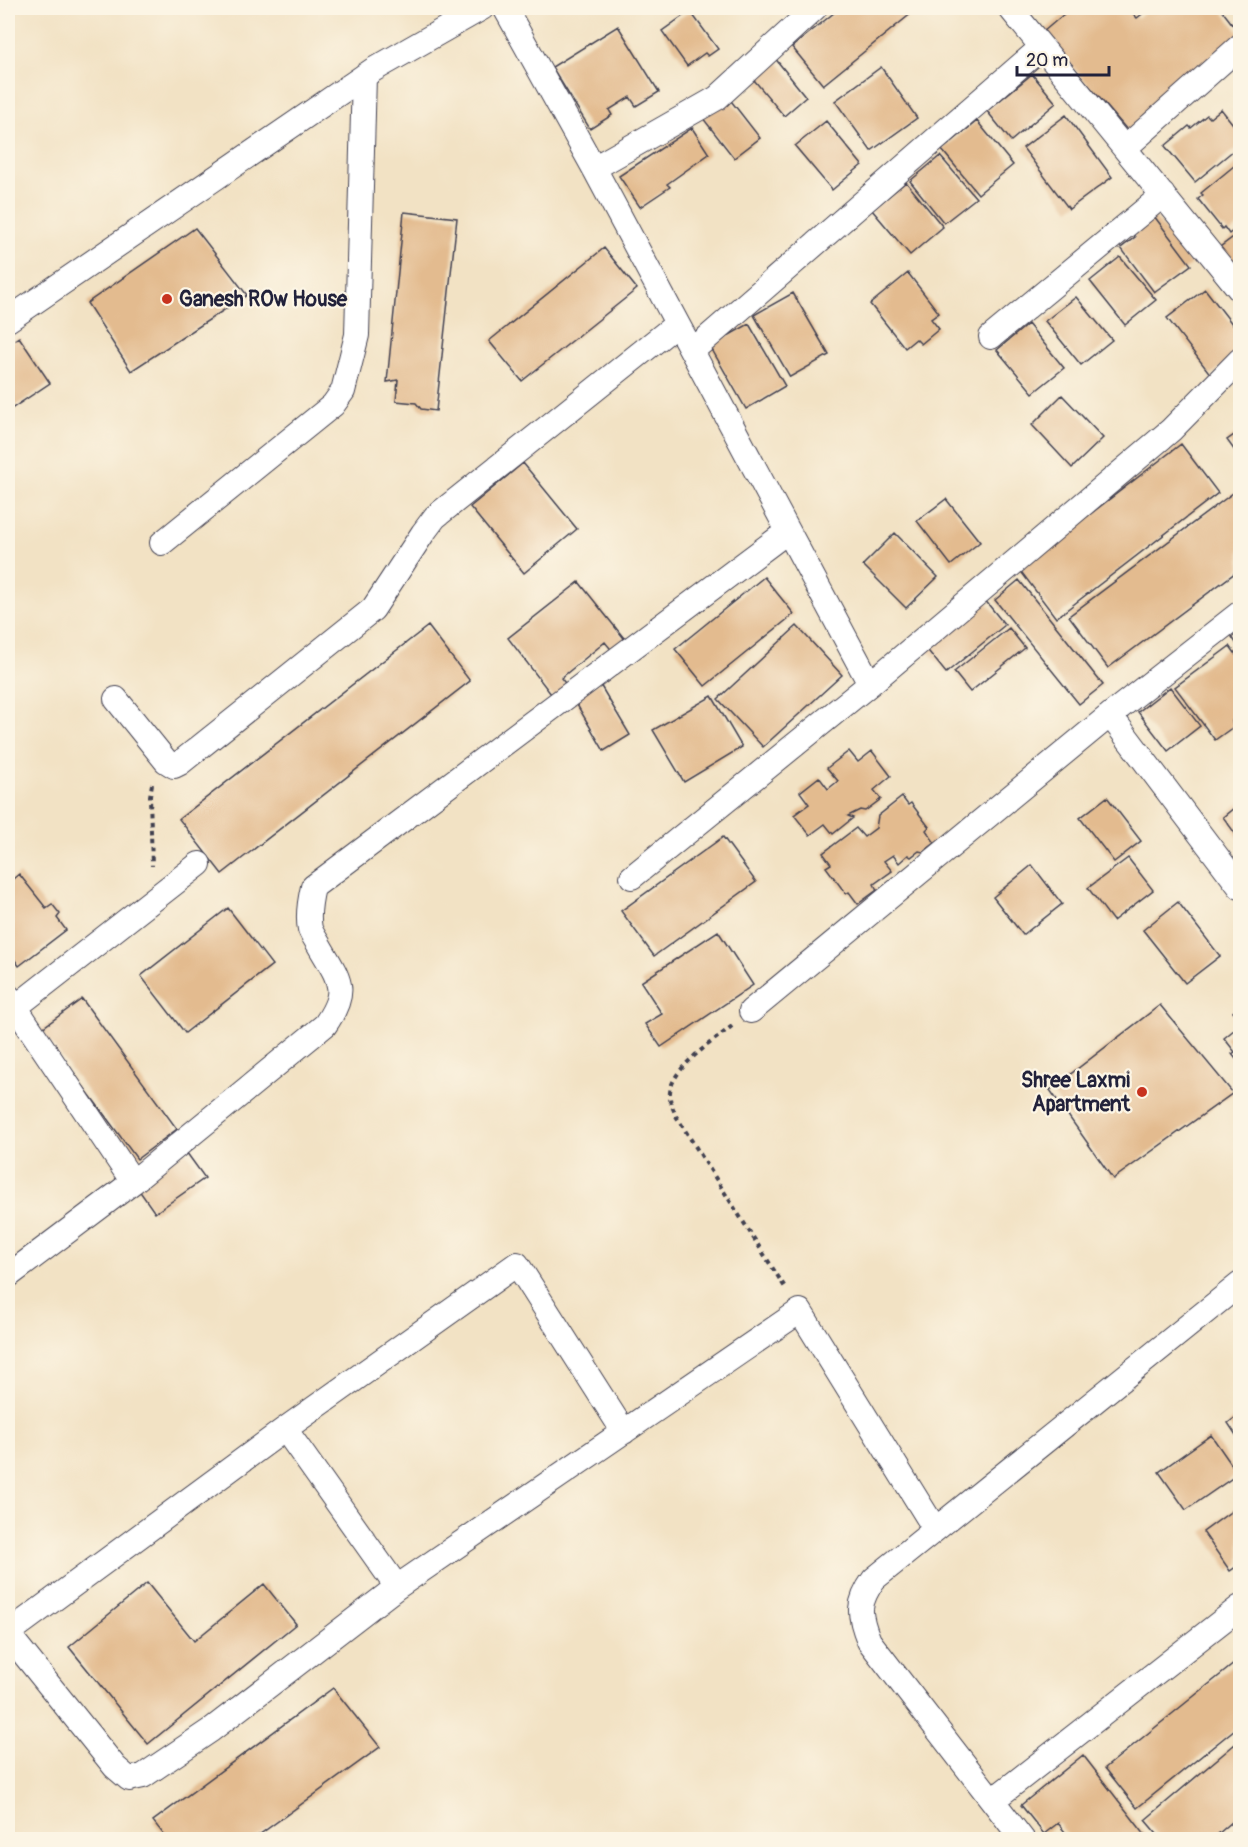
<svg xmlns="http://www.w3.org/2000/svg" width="1248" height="1847" font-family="Pangolin,sans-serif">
<rect width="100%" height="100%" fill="#fcf5e5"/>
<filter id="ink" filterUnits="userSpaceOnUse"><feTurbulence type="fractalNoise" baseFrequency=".0167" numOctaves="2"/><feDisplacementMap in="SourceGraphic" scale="12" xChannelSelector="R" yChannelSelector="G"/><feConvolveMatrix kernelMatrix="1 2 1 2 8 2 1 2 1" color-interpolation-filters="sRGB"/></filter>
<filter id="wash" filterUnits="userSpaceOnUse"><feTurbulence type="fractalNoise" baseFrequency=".008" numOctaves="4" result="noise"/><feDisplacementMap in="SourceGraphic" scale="24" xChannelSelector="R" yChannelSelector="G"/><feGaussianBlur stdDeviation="1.35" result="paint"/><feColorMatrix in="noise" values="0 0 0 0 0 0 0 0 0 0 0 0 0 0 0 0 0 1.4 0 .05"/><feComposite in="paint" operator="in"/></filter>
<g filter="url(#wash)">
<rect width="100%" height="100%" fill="#f2e2c4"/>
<g id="blocks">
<path fill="#e3bb8f" d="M840,8h78l-95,77 -31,-38z
M1071,8h57l9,10 13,-10h70l20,26 -112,97 -85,-99z
M690,11l28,38 -10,7 -3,-3 -18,13 -25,-35z
M618,26l41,66 -23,14 -6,-9 -21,13 3,5 -22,14 -38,-62z
M770,52l36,45 -22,19 -35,-42z
M881,67l36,51 -46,33 -36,-50z
M1032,74l24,29 -45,38 -24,-30z
M728,97l32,41 -26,20 -32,-41z
M1221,109l19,24v12l-45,37 -30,-36 24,-20 2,2 16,-13 3,3z
M1066,115l46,62 -43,32 -46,-61z
M826,121l36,44 -30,25 -37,-44z
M977,121l36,44 -35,29 -36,-44z
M692,128l17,26 -42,30 3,3 -30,20 -21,-31z
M940,156l36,42 -32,25 -34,-42z
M1240,161v64l-11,9 -5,-7 -2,2 -24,-30 5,-4 -2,-2z
M906,182l37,45 -33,28 -38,-45z
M404,212l53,6 -21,193 -15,-2 -5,-6 -20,-2 2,-21 -11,2z
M1154,216l37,49 -37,27 -33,-44 14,-11 -3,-4z
M195,228l52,67 -116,76 -44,-68z
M1240,232v41l-20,-26z
M604,248l33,41 -115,92 -33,-40z
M1120,257l36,43 -31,25 -35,-44z
M908,273l31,40 -8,6 8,10 -18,15 -5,-5 -11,9 -35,-44z
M1205,289l35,45v19l-29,22 -44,-57z
M793,293l36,62 -39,22 -36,-62z
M1076,297l36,43 -31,25 -36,-44z
M749,324l36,62 -39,23 -36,-63z
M1028,324l36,44 -31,25 -36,-43z
M19,337l31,46 -42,28v-67z
M1062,395l41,43 -31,30 -40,-43z
M1240,431v27l-13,-18z
M1181,444l37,49 -162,125 -37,-49z
M523,463l54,66 -53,44 -54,-66z
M1233,493l7,9v67l-132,99 -39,-52z
M946,499l34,43 -29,23 -34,-44z
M895,533l43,44 -32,31 -43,-43z
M764,577l30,37 -89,72 -30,-37z
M1019,580l84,105 -24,19 -84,-104z
M579,582l48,60 -13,11 -9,-11 -44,36 7,9 -14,11 -46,-60z
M984,599l21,26 -59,48 -21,-26z
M428,626l42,55 -248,193 -43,-55z
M797,626l45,49 -79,72 -45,-48z
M1009,628l16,20 -55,44 -16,-20z
M1240,631v18l-8,-12z
M1230,646l10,14v55l-8,6 1,6 -18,13 -40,-53z
M599,683l31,52 -26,16 -31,-53z
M1170,687l30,39 -32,25 -30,-39z
M712,696l30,51 -58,35 -31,-52z
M849,751l9,11 14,-11 19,25 -17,14 7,9 -16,12 -5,-1 -12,6 5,2 -20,16 -8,-10 -15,11 -16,-20 15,-11 -9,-12 19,-15 9,12 10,-8 -11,-13z
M902,797l6,8 3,-2 18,24 -3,3 9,13 -12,9 -4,-1 -8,6 -3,-2 -9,8 -6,-8 -9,6 8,10 -18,13 3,6 -19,14 -9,-12 -3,2 -20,-27 5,-3 -8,-11 33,-25 8,9 12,-9 2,-12z
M1107,797l34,44 -27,21 -34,-44z
M1240,803v37l-17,-23z
M723,837l33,45 -102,74 -33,-45z
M1128,858l25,32 -40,31 -25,-33z
M1032,865l30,39 -39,31 -30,-38z
M19,874l27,34 6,-4 8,10 -3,4 9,12 -47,36 -11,-16v-8l3,-3 -3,-4v-52z
M1178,902l42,54 -35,27 -42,-53z
M228,908l44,57 -87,68 -44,-57z
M718,931l35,54 -92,62 -16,-23 17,-10 -21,-32z
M82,999l95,130 -40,30 -96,-130z
M1160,1005l73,88 -120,86 -63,-89z
M1240,1006v16l-7,-10z
M1240,1025v39l-8,-10 3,-2 -11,-14z
M184,1149l21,29 -50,35 -21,-30z
M1240,1414v27l-12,-18z
M1211,1435l27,39 -52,36 -27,-38z
M1240,1505v59l-10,7 -27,-39z
M147,1583l47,58 70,-57 32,40 -148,120 -79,-97z
M1240,1659v66l-103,83 -32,-40z
M333,1688l47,59 -128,93h-84l-15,-19z
M1235,1744l5,7v64l-29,25h-49l-17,-20z
M1083,1755l66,85h-78l-13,-17 -14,11 -23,-29z"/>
</g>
</g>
<g filter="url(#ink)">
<use href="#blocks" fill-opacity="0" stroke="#413f50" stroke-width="1.5"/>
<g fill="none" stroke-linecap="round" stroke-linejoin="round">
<defs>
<path id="minor" d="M505,8l89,160 276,516
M1010,8l230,282
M1125,148l115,-102
M594,168l123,-70 98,-90
M8,320l365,-250 109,-62
M991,337l172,-142
M692,351l350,-304
M162,543l171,-138 10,-14 14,-56 7,-259
M116,699l50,62 8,5 6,-3 193,-154 50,-76 12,-16 242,-193
M1110,715l130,172
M632,877l238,-193 301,-254 69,-70
M8,996l125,186
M751,1011l359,-296 130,-102
M8,1013l191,-149
M8,1276l125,-94 192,-157c25,-36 14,-45 -6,-80 -3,-5 -7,-11 -9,-16 -3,-14 0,-29 3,-42l475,-356
M285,1429l232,-165 107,168
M8,1633l277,-204 112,158
M8,1634l107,133 14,12 14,-3 68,-46 186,-143 403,-276 135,218
M993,1800l247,-193
M1023,1840l-154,-199c-11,-27 -12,-38 5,-62l366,-295"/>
</defs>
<use href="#minor" stroke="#413f50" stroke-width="26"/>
<path stroke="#413f50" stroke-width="4" stroke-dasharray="4.5 4.5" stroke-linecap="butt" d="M152,784l-2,12 2,70
M732,1026c-19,16 -65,44 -62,71 0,6 4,13 6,19l110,173"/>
<use href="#minor" stroke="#fff" stroke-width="24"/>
</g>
</g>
<g fill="#c8321e" stroke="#fcf5e5" stroke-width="2">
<circle cx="167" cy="299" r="6"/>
<circle cx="1142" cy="1092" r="6"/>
</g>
<g text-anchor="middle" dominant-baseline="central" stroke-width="4.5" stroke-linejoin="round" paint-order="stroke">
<g font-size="21" font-weight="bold" fill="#22223b" stroke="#fcf5e5" text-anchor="start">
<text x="179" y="299">Ganesh ROw House</text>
<text x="1130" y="1080" text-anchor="end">Shree Laxmi<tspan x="1130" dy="24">Apartment</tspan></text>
</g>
</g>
<rect width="1248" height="1847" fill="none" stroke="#fcf5e5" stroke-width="30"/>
<path d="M1017 66v9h92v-9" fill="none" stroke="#22223b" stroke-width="3"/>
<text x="1026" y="66" font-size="18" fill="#22223b" stroke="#fcf5e5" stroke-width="4.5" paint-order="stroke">20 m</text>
</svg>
